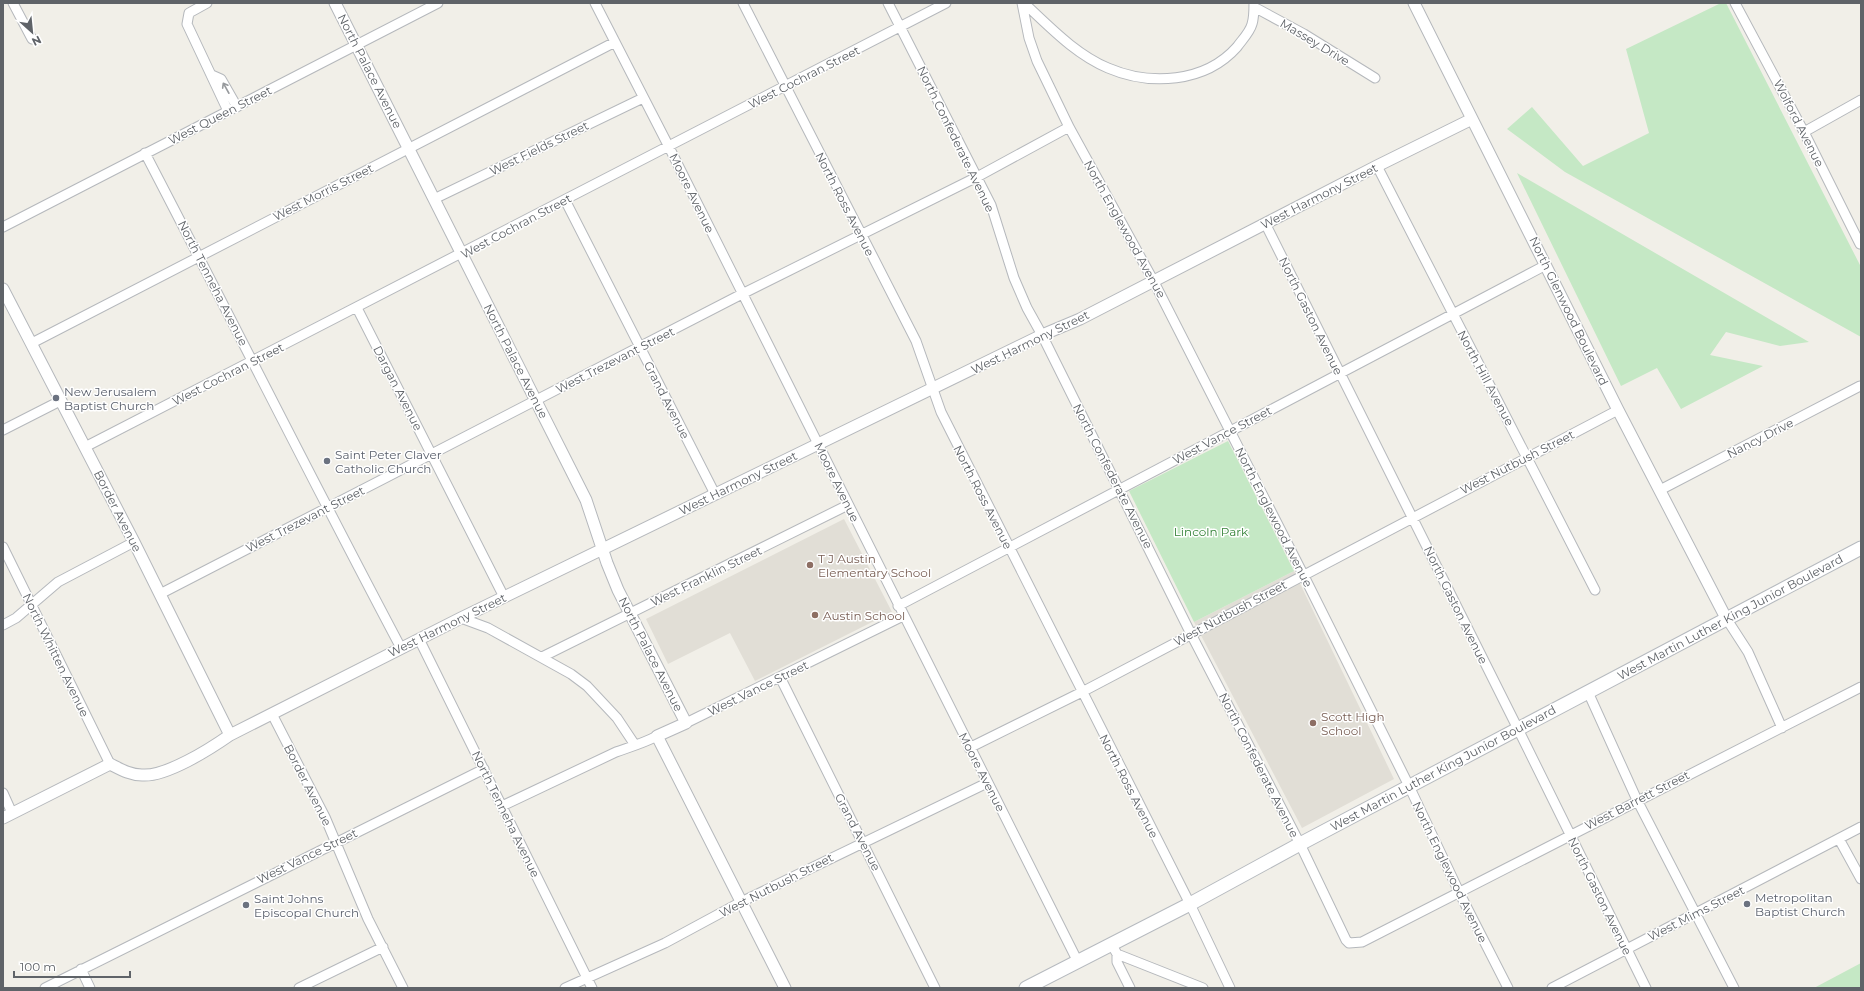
<svg xmlns="http://www.w3.org/2000/svg" width="1864" height="991" font-family="Montserrat,sans-serif">
<rect width="100%" height="100%" fill="#f1efe8"/>
<path fill="#e1ded6" d="M844,519l48,93 -137,69 -25,-48 -62,31 -22,-45z
M1294,571l100,208 -92,49 -108,-206z"/>
<path fill="#c5e8c5" d="M1721,3h5l135,264v70l-296,-165 -58,-43 25,-22 51,59 66,-33 -23,-84z
M1517,173l292,169 -29,4 -54,-14 -16,23 53,11 -82,43 -24,-41 -36,18z
M1228,441l66,130 -100,51 -65,-131z
M1861,963v25h-47z"/>
<g fill="none" stroke-linecap="round" stroke-linejoin="round">
<defs>
<path id="minor" d="M13,3l19,36
M207,3l-18,10 -2,11 41,87
M595,3l74,144 409,815
M743,3l173,338 25,71 249,492 40,84
M888,3l103,202 23,73 13,30 15,27 149,299 109,210 46,96 3,3 13,-1 499,-255
M1022,3l7,35 8,23 32,66 84,153 150,294 106,212 51,108 48,94
M1024,3c26,24 51,51 84,65 42,18 97,15 129,-21 5,-7 13,-15 15,-23 2,-6 2,-14 2,-21
M1735,3l69,129 56,112
M1254,7l50,27 71,44
M212,75l9,4 16,28
M1804,132l57,-32
M145,153c86,165 169,331 256,495
M1377,166l218,424
M434,199l209,-101
M565,200l150,294
M1265,223l253,506 128,259
M3,227l435,-224
M357,308l147,289
M32,343l583,-301
M3,430l57,-29
M85,447l861,-444
M1660,490l200,-104
M3,547l107,217
M160,594l582,-300 235,-117 92,-50
M898,606l648,-341
M461,618l27,10 83,46 16,12 30,32 18,27
M1726,618l22,34 34,76
M3,625l13,-7 42,-36 76,-40
M419,639l173,349
M542,657l306,-152
M780,677l155,311
M1588,692l49,108 97,188
M272,714l53,103 43,102 35,69
M686,723l217,-107
M969,748l113,-56 536,-282
M3,793l9,20
M502,806l114,-54c14,-5 28,-9 41,-16
M1839,839l22,40
M1112,945l5,9 86,34
M1117,954v8l13,26
M81,969l9,19
M45,988l439,-219
M299,988l84,-41
M565,988l100,-45 76,-41 246,-119
M1552,988l309,-161"/>
<path id="tertiary" d="M335,3l251,497 21,63 11,27 68,133 -29,13 128,252
M1414,3l204,407 108,208
M3,289l131,253 96,193
M3,818l107,-54c10,5 20,11 32,11 24,2 68,-26 88,-40l231,-117 581,-283 38,-16 297,-153 95,-47"/>
<path id="secondary" d="M1026,988l164,-84 110,-60 561,-296"/>
</defs>
<use href="#minor" stroke="#b5b8bc" stroke-width="11"/>
<use href="#tertiary" stroke="#b5b8bc" stroke-width="13"/>
<use href="#secondary" stroke="#b6babf" stroke-width="15"/>
<use href="#minor" stroke="#fff" stroke-width="9"/>
<use href="#tertiary" stroke="#fff" stroke-width="11"/>
<use href="#secondary" stroke="#fff" stroke-width="13"/>
</g>
<defs><path id="oneway-shaft" d="M-6 0H5M1.5-3L5.5 0L1.5 3" fill="none" stroke-width="1.6" stroke-linecap="round" stroke-linejoin="round"/></defs>
<use stroke="#979a9d" href="#oneway-shaft" transform="translate(226 88) rotate(-119)"/>
<g fill="#6b7280" stroke="#fff" stroke-width="1.5">
<circle cx="56" cy="398" r="4"/>
<circle cx="327" cy="461" r="4"/>
<circle cx="1747" cy="904" r="4"/>
<circle cx="246" cy="905" r="4"/>
</g>
<g fill="#8d6e63" stroke="#fff" stroke-width="1.5">
<circle cx="810" cy="565" r="4"/>
<circle cx="815" cy="615" r="4"/>
<circle cx="1313" cy="723" r="4"/>
</g>
<g text-anchor="middle" dominant-baseline="central" stroke-width="3" stroke-linejoin="round" paint-order="stroke">
<g font-size="12" fill="#5f6368" stroke="#fff">
<text transform="translate(1315 42) rotate(31)">Massey Drive</text>
<text transform="translate(370 71) rotate(63)">North Palace Avenue</text>
<text transform="translate(804 77) rotate(-27)">West Cochran Street</text>
<text transform="translate(220 115) rotate(-27)">West Queen Street</text>
<text transform="translate(1799 123) rotate(63)">Wolford Avenue</text>
<text transform="translate(956 139) rotate(64)">North Confederate Avenue</text>
<text transform="translate(539 148) rotate(-26)">West Fields Street</text>
<text transform="translate(323 192) rotate(-27)">West Morris Street</text>
<text transform="translate(692 193) rotate(64)">Moore Avenue</text>
<text transform="translate(1319 196) rotate(-27)">West Harmony Street</text>
<text transform="translate(845 204) rotate(63)">North Ross Avenue</text>
<text transform="translate(516 226) rotate(-28)">West Cochran Street</text>
<text transform="translate(1125 229) rotate(61)">North Englewood Avenue</text>
<text transform="translate(213 283) rotate(63)">North Tenneha Avenue</text>
<text transform="translate(1569 311) rotate(64)">North Glenwood Boulevard</text>
<text transform="translate(1311 316) rotate(64)">North Gaston Avenue</text>
<text transform="translate(1030 342) rotate(-26)">West Harmony Street</text>
<text transform="translate(615 360) rotate(-27)">West Trezevant Street</text>
<text transform="translate(516 361) rotate(63)">North Palace Avenue</text>
<text transform="translate(228 374) rotate(-27)">West Cochran Street</text>
<text transform="translate(1486 378) rotate(62)">North Hill Avenue</text>
<text transform="translate(398 388) rotate(63)">Dargan Avenue</text>
<text transform="translate(667 400) rotate(63)">Grand Avenue</text>
<text transform="translate(1222 435) rotate(-28)">West Vance Street</text>
<text transform="translate(1760 438) rotate(-27)">Nancy Drive</text>
<text transform="translate(1517 462) rotate(-27)">West Nutbush Street</text>
<text transform="translate(1113 476) rotate(63)">North Confederate Avenue</text>
<text transform="translate(837 482) rotate(64)">Moore Avenue</text>
<text transform="translate(738 483) rotate(-26)">West Harmony Street</text>
<text transform="translate(983 497) rotate(63)">North Ross Avenue</text>
<text transform="translate(118 511) rotate(63)">Border Avenue</text>
<text transform="translate(1274 517) rotate(63)">North Englewood Avenue</text>
<text transform="translate(305 519) rotate(-27)">West Trezevant Street</text>
<text transform="translate(706 576) rotate(-26)">West Franklin Street</text>
<text transform="translate(1456 605) rotate(64)">North Gaston Avenue</text>
<text transform="translate(1230 613) rotate(-28)">West Nutbush Street</text>
<text transform="translate(1730 617) rotate(-28)">West Martin Luther King Junior Boulevard</text>
<text transform="translate(447 625) rotate(-26)">West Harmony Street</text>
<text transform="translate(651 654) rotate(63)">North Palace Avenue</text>
<text transform="translate(56 655) rotate(64)">North Whitten Avenue</text>
<text transform="translate(758 688) rotate(-26)">West Vance Street</text>
<text transform="translate(1259 765) rotate(63)">North Confederate Avenue</text>
<text transform="translate(1443 768) rotate(-28)">West Martin Luther King Junior Boulevard</text>
<text transform="translate(982 772) rotate(63)">Moore Avenue</text>
<text transform="translate(308 785) rotate(63)">Border Avenue</text>
<text transform="translate(1129 786) rotate(63)">North Ross Avenue</text>
<text transform="translate(1637 800) rotate(-27)">West Barrett Street</text>
<text transform="translate(506 814) rotate(64)">North Tenneha Avenue</text>
<text transform="translate(858 832) rotate(63)">Grand Avenue</text>
<text transform="translate(307 856) rotate(-26)">West Vance Street</text>
<text transform="translate(1450 872) rotate(64)">North Englewood Avenue</text>
<text transform="translate(776 885) rotate(-27)">West Nutbush Street</text>
<text transform="translate(1600 896) rotate(64)">North Gaston Avenue</text>
<text transform="translate(1696 913) rotate(-27)">West Mims Street</text>
</g>
<g font-size="12" fill="#5b616d" stroke="#fff" text-anchor="start">
<text x="64" y="391">New Jerusalem<tspan x="64" dy="14">Baptist Church</tspan></text>
<text x="335" y="454">Saint Peter Claver<tspan x="335" dy="14">Catholic Church</tspan></text>
<text x="1755" y="897">Metropolitan<tspan x="1755" dy="14">Baptist Church</tspan></text>
<text x="254" y="898">Saint Johns<tspan x="254" dy="14">Episcopal Church</tspan></text>
</g>
<g font-size="12" fill="#348238" stroke="#fff">
<text x="1211" y="531">Lincoln Park</text>
</g>
<g font-size="12" fill="#785e54" stroke="#fff" text-anchor="start">
<text x="818" y="558">T J Austin<tspan x="818" dy="14">Elementary School</tspan></text>
<text x="823" y="615">Austin School</text>
<text x="1321" y="716">Scott High<tspan x="1321" dy="14">School</tspan></text>
</g>
</g>
<rect width="1864" height="991" fill="none" stroke="#5f6368" stroke-width="8"/>
<g transform="translate(32 32) rotate(153)" stroke="#ffffff" stroke-width="3" paint-order="stroke">
<path d="M0-3L7 15L0 10L-7 15Z" fill="#5f6368"/>
<text y="-6" font-size="11" font-weight="bold" text-anchor="middle" fill="#5f6368">N</text>
</g>
<path d="M14 971v6h116v-6" fill="none" stroke="#5f6368" stroke-width="2"/>
<text x="20" y="971" font-size="12" fill="#5f6368" stroke="#ffffff" stroke-width="3" paint-order="stroke">100 m</text>
</svg>
